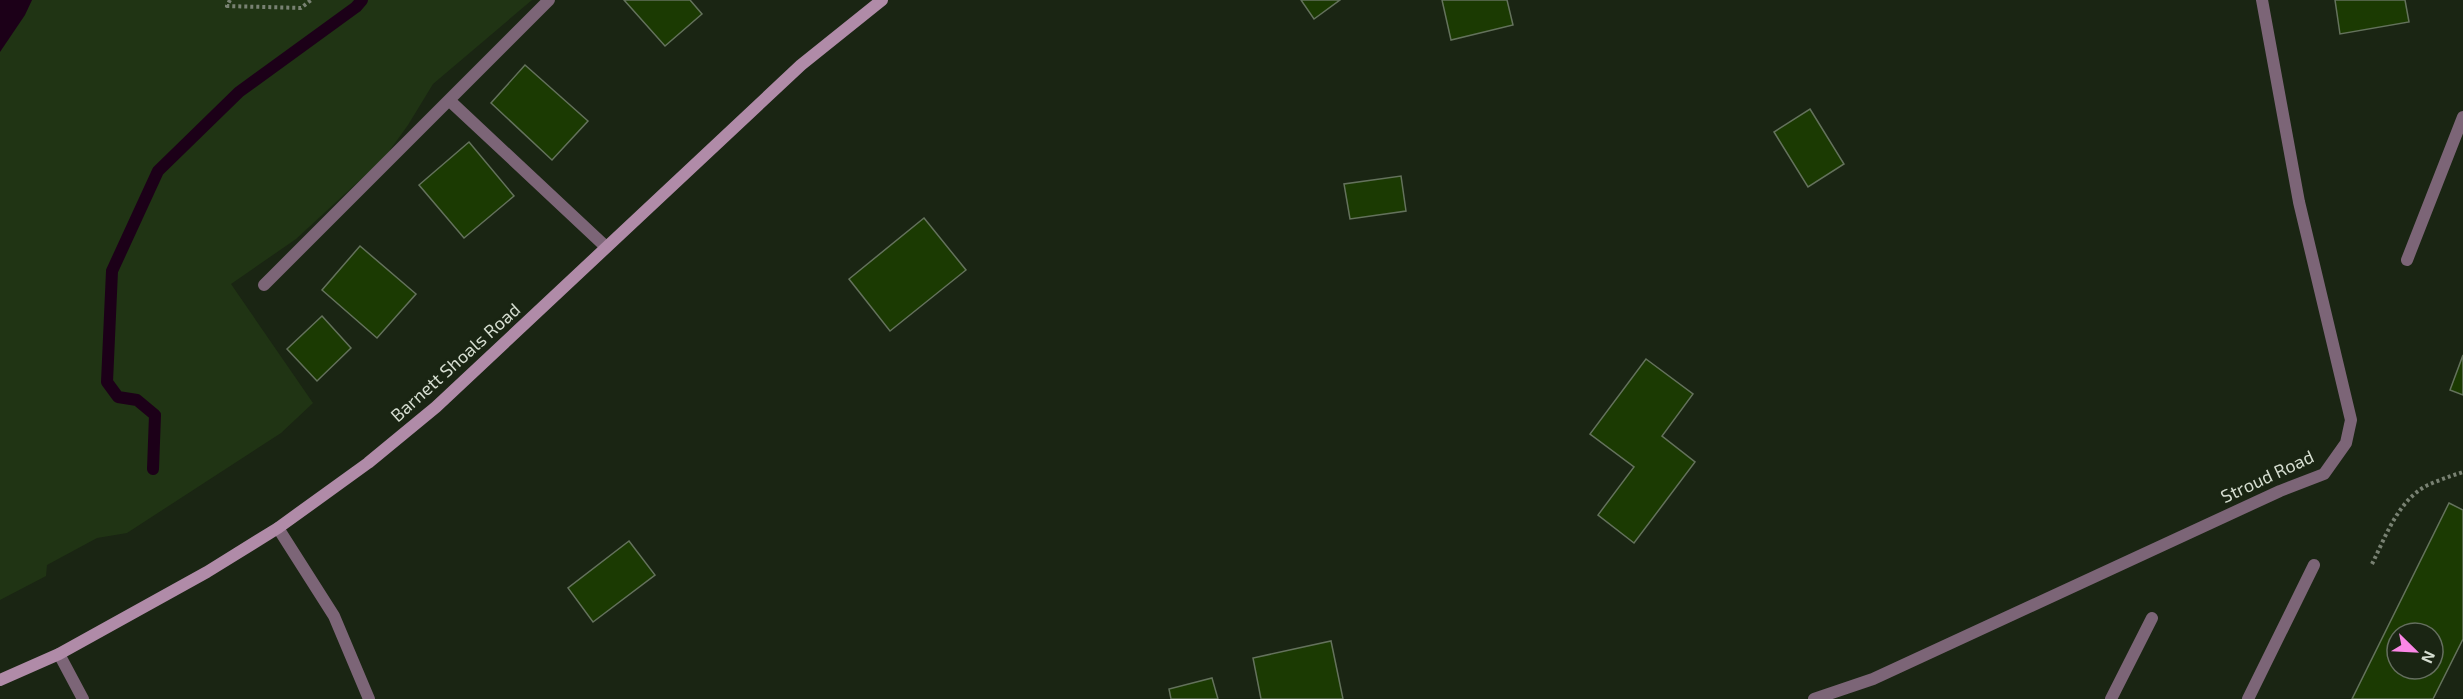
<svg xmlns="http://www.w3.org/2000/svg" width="2463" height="699" font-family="'Exo 2',sans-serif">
<rect width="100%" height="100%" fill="#1a2513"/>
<path fill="#203414" d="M0,0h532l-99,84 -25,41 -23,32 -89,82 -65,45 82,119 -32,30 -154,100 -30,5 -50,27 -1,11 -46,24z"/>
<path fill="#1c0018" d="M0,0h32l-7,15 -25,37z"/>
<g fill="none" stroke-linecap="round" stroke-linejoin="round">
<path stroke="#1c0018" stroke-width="12" d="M153,469l2,-54 -18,-15 -19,-3 -11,-15 5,-111 46,-100 81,-79 117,-85 6,-7"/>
</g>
<path fill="#1b3a02" stroke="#64725c" stroke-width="1.5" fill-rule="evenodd" d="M624,0h66l12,14 -37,32z
M1301,0h39l-26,19z
M1442,0h65l6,25 -62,15z
M2335,0h70l4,22 -69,12z
M525,65l63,56 -36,39 -61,-57z
M1810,109l34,55 -36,23 -34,-55z
M469,142l45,54 -50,42 -45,-53z
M1401,176l5,35 -56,8 -6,-35z
M924,218l42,52 -76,61 -41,-52z
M360,246l56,48 -39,44 -55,-48z
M322,316l29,32 -34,33 -30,-32z
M2463,355v40l-13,-5z
M1646,359l47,35 -31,42 33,26 -61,81 -36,-28 36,-48 -44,-33z
M2449,503l14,7v129l-30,60h-81zM2397,633h36v36h-36z
M629,541l26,34 -62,47 -25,-34z
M1331,641l12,58h-82l-8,-41z
M1212,678l6,21h-47l-2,-10z"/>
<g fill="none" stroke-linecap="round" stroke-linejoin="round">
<path stroke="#788172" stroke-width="4" stroke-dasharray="3 3" stroke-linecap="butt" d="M230,0l-3,6 74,2 10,-8
M2372,564c14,-28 26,-64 56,-79 11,-5 23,-9 35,-13"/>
<path stroke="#7c6577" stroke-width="12" d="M450,101l156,146
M2407,260l56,-143
M264,285l285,-285
M2111,699l41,-81
M2248,699l66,-134"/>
<path stroke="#7c6577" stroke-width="12" d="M278,528l56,88 35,83
M59,654l24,45
M1814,699l59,-20 407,-188 44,-17 22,-31 5,-23 -52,-218 -37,-202"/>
<path stroke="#b08ba8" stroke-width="12" d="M0,680l59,-26 148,-82 71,-44 90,-65 68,-56 365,-342 81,-65"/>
</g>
<g text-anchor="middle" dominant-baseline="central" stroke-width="5" stroke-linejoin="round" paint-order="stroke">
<g font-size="18" fill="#d5ddd0" stroke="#1a2513">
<text transform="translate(455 362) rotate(-42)">Barnett Shoals Road</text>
<text transform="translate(2267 476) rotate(-25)">Stroud Road</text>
</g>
</g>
<g transform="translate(2415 651) rotate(114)"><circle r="28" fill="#1a2513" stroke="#656f5f" stroke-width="1.5"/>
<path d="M0-4.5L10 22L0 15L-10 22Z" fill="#fb87e6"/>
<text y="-9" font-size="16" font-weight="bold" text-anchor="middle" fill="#d5ddd0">N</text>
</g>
</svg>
